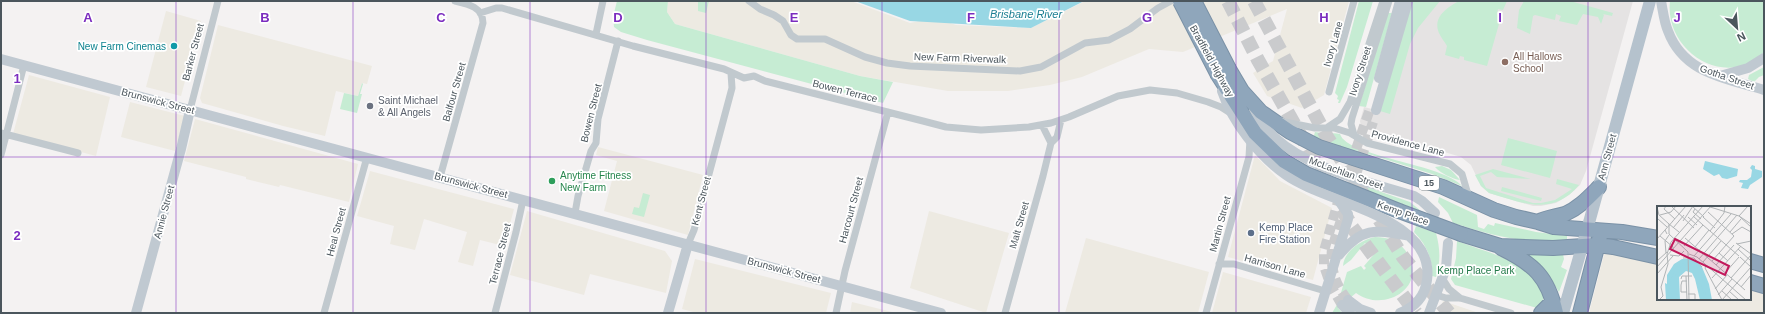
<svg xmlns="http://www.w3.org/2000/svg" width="1765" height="314" font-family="Helvetica,sans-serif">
<rect width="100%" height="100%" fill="#f4f2f2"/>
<path fill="#edeae2" d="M668,1h183l59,22 25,-5 21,7 75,3 54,-27h264l-25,94 -22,13 -35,-12 -14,-23 20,-12 14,-52 -104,43 -34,-3 -67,28 -32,8 -42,6h-60l-88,-15 -185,-52 -8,-12z
M166,11l35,10 -20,75 -35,-9z
M218,25l154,41 -5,18 -5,-1 -4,13 -22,-5 -11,45 -42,-10 -81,-23 -2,-5z
M29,75l81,22 -14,59 -83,-22z
M130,102l55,14 -10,35 -54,-14z
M195,119l163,45 -9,38 -69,-17 -1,2 -33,-8v-2l-62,-16z
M598,147l105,28 -15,60 -84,-24 13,-50 -21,-6z
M1255,155l25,26 52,27 -19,72 -85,-23z
M370,171l144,38 -10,37 -24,-6 -7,26 -15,-4 9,-30 -43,-13 -9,31 -25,-6 4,-18 -37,-10z
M527,211l138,40 7,10 -6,32 -76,-19 -6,21 -74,-20z
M929,211l80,22 -23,80 -76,-25z
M1086,238l123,34 -11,41h-133z
M1605,251l53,12v36h92v-10l14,4v20h-175z
M695,259l136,34 -5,20h-129l-15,-4z
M1223,272l88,25 -5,16h-94z
M1443,301l36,12h-40z
M852,302l44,11h-46z"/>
<path fill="#e5e3e3" d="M1411,1h222l-47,170 -6,14 -11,10 -13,8 -15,3h-8l-44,-13 -8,-7 -10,-21 -10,-8 -100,-30 -1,-6 4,-14 16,4z"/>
<path fill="#c6ecd3" d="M617,1h51l-1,11 8,12 185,52 33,6 -10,21 -236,-63 -26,-8 -7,-5 -1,-10z
M698,1h11l-3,12 -8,-2z
M1359,1h14l-26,86 -7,16h-2l1,-3 -2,-1 1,-3 -3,-3z
M1411,1h29l-22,27 -8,16 -20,70 -10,-3z
M1459,1h48l-4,9 -5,-1 -1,6 4,2 -14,49 -23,-6v-3l-4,-1 -1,3 -14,-4 2,-9c-2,-4 -6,-8 -8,-13 -7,-16 9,-26 20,-32z
M1524,1h46l43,12 -1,3 -9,-2 1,1 -3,9 -3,-7 -15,-3 -6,11 -18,-4 2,-5 -5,-2 -1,6 -20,-5 -2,1 -3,18 -13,-6 2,-18z
M1670,1h94v51c-38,39 -100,-1 -94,-51z
M1388,13h4l-26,94 -7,-1z
M1764,67v8l-5,2 -5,5 -6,-3 1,-4z
M362,83l1,1 -3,10h2l-5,19 -17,-4 4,-16 14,3z
M1315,132c9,2 16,0 25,2 7,23 104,30 122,52l-30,-12 -73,-23 -19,-3 -27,-9z
M1508,138l49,13 -7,27 -49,-13z
M1442,166l9,4 9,10c-7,-1 -20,-7 -25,-13z
M1493,169l38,10 -34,-2 -6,-5 -11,4 6,12 47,15h8l14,-3 17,-11 -16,-5 1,-5 22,6c-27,32 -56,18 -90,8l-8,-7 -6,-11z
M1367,187l43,15 11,9 -55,-20z
M1502,187l40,11 -1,3 -40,-10z
M643,193l7,2 -6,22 -12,-3 2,-7 5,1z
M1439,197l38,18 1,12 6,2 4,-5 6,2 1,-3 41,9 31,4v5c-44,3 -73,-5 -114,-18l-5,-10 -10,-11z
M1416,226l20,7c4,15 5,28 0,44l-4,-1c1,-17 -6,-32 -18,-44z
M1375,237c12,0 22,3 30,13 26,37 -21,64 -49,43l-18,15 4,5h-10l6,-10 9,-31 14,-6 3,4 2,-2 -2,-2 12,-14 -11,-9 -14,17 -8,6c1,-15 18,-26 32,-29z
M1457,241c28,11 70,19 84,49 4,9 3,11 -4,18l-82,-23 -4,-6 5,-21z
M1563,254l1,5 -3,8 6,3 -8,22 -13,-21 -18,-16z"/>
<path fill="#98d7e4" d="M855,1h229l-53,27 -121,-7z
M1705,161l33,8 -1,7 -10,3 -5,-1 -3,-4 -5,2 -11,-7z
M1752,165l3,1v3l7,2v6l-12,8 -2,4 -7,-1 2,-5 -4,-1 1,-2h7l4,-3 1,-7 -2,-2z"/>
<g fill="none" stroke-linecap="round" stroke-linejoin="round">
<path stroke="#cacbcd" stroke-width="10" stroke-dasharray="10 5" stroke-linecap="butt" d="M1348,300c-13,-15 -18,-32 -16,-52l41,-126
M1342,305l-11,-19 -7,-20v-15l16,-56 30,-86"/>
<path stroke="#cacbcd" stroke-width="14" stroke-dasharray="14 7" stroke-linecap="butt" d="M1228,1l30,59 73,129
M1254,1l73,136 76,120 46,56
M1342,209l10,18 64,86"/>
<defs>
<path id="highway" d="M1229,69l13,22 19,21 29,20 29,15 124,40 51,23 22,7 22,5 16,5 68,5 36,6
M1218,75l37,58 29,28 22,13 93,37
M1538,222c9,-5 17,-5 27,-8 14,-6 24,-17 34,-27
M1461,234l39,12 53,2 45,-3 15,2 45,10
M1501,248c33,16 47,29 55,65
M1750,261l14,4
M1750,282l14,4
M1541,313l12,-12
M1580,313l20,-77"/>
</defs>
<use href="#highway" stroke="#7a91a6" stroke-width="16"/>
<path stroke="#c1c9ce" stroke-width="7" d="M749,1l11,8 14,6 9,6 8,14 6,4h28l40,18 22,6 23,3 110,5 21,-4 44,-24 24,-3 21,-11 28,-21 13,-7
M480,13l16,-5h6l131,38 91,23 20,9 10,-2 11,5 158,40 23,6 35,3 48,-3 22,-4 18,-6 49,-21 32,-6 27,3 31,9 13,5 11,7
M596,34l7,-33
M1329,92l25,-91
M190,110l28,-109
M1280,121l35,7h19l16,5 17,10 83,21 12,10 7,24
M1042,125l9,18
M1328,127l12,-8 10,-17 33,-101
M1,133l77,20
M1354,135l-3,-11 1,-6 37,-117
M1,155l23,-90
M440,177l43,-154c0,-16 -15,-19 -28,-22
M575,213l3,-17 13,-45 5,-8 2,-24 20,-78
M688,244l6,-14 38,-142 -1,-15
M1219,264h15l91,27
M1442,278l7,11 11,9
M1436,295l10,3h14l51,15
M324,313l43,-156
M495,313l21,-81 7,-32
M836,313l9,-42 43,-159
M1005,313l38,-137 8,-33 6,-6 4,-17
M1206,313l43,-156 1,-18"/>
<path stroke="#c0c9d1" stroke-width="10" d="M1661,1c2,10 3,21 7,30 16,43 58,47 96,59
M1,59l940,254
M1720,76l28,-8 16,-10
M1379,78l21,-77
M1222,91c11,32 36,64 64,84 39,28 150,42 141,105 -2,16 -12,27 -27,33
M1254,109c24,55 107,70 160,87l8,5 13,12
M1376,110l32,-109
M1339,255c24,-29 37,-25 71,-19
M1348,300l12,9 11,4
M1342,305l8,8
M136,313l45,-164 9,-39
M668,313l20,-69
M1319,313l29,-94v-5l-9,-13
M1429,313l17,-45 2,-25"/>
<path stroke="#b5c2cd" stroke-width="12" d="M1563,313l27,-94 60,-218"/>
<use href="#highway" stroke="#8fa6bb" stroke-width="14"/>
<defs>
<path id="highway-bridge" d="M1180,1l38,74
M1194,1l35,68
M1399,211l62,23"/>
</defs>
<use href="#highway-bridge" stroke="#7a91a6" stroke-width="16" stroke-linecap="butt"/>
<use href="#highway-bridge" stroke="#8fa6bb" stroke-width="14"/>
</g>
<path fill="none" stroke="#7b2cbf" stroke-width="1" stroke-opacity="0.55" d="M176,1v312M353,1v312M530,1v312M706,1v312M882,1v312M1059,1v312M1236,1v312M1412,1v312M1588,1v312M1,157h1763"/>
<circle fill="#0f9aa8" stroke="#fff" stroke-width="1.5" cx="174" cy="46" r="4"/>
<circle fill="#8d6e63" stroke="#fff" stroke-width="1.5" cx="1505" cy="62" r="4"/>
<circle fill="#6b7280" stroke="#fff" stroke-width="1.5" cx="370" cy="106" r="4"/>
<circle fill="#2e9e5b" stroke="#fff" stroke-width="1.5" cx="552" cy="181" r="4"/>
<circle fill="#5c6f8a" stroke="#fff" stroke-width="1.5" cx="1251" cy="233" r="4"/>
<g text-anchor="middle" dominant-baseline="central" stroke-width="3.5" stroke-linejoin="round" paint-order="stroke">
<rect fill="#fff" stroke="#81898e" stroke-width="1" x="1419" y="176" width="20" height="14" rx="3"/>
<g font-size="9" font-weight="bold" fill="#4b565d">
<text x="1429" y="183">15</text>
</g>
<g font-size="10" fill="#4b565d" stroke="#fff">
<text transform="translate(1333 44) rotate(-74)">Ivory Lane</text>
<text transform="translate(193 52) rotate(-75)">Barker Street</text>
<text transform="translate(960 58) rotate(2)">New Farm Riverwalk</text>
<text transform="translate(1212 61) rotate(61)">Bradfield Highway</text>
<text transform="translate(1360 71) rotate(-72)">Ivory Street</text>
<text transform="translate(1727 77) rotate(19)">Gotha Street</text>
<text transform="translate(845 91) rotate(14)">Bowen Terrace</text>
<text transform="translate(454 92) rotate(-74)">Balfour Street</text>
<text transform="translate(158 101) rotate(15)">Brunswick Street</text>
<text transform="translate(591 113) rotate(-76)">Bowen Street</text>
<text transform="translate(1408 143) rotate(15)">Providence Lane</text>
<text transform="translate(1607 157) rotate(-75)">Ann Street</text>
<text transform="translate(1346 173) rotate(20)">McLachlan Street</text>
<text transform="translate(471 185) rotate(15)">Brunswick Street</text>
<text transform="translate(701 201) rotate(-75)">Kent Street</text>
<text transform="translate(851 210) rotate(-75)">Harcourt Street</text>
<text transform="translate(164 212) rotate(-75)">Annie Street</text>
<text transform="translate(1403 213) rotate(20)">Kemp Place</text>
<text transform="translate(1220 224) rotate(-75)">Martin Street</text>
<text transform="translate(1019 225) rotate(-74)">Malt Street</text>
<text transform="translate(336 232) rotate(-75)">Heal Street</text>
<text transform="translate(500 254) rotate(-76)">Terrace Street</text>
<text transform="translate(1275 266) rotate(16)">Harrison Lane</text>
<text transform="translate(784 270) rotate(15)">Brunswick Street</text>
</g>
<g font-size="10" fill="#0d838f" stroke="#fff" text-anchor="end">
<text x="166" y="46">New Farm Cinemas</text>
</g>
<g font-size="10" fill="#785e54" stroke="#fff" text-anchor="start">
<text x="1513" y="56">All Hallows<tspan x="1513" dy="12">School</tspan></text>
</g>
<g font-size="10" fill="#5b616d" stroke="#fff" text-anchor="start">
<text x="378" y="100">Saint Michael<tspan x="378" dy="12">&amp; All Angels</tspan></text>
</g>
<g font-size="10" fill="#27864d" stroke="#fff" text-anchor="start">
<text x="560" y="175">Anytime Fitness<tspan x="560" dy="12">New Farm</tspan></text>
</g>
<g font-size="10" fill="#4e5e75" stroke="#fff" text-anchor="start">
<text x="1259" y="227">Kemp Place<tspan x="1259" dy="12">Fire Station</tspan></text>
</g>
<g font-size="10" fill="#227949" stroke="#fff">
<text x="1476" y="270">Kemp Place Park</text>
</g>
<g font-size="11" font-style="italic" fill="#1b7e92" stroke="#fff">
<text x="1026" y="14">Brisbane River</text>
</g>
</g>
<g transform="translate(1657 206)">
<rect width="94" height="94" fill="#f4f2f2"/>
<path d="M25,53h11l9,8 7,17 3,16h-12l-5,-21 -3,-6 -6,-2 -7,6 1,23h-14l-1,-17 2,1v-9l7,-11z" fill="#98d7e4"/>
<path fill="none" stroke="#98d7e4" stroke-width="2" d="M33,57h7l9,37M15,73l5,-11 9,-5M18,94l-7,-18 10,-7"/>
<path fill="none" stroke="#b0b4b6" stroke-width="1" d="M9,0l-2,3 11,10M14,0l23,22M35,0l12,11M50,0l32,10 9,-10M0,1l2,8 10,9v10l19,18 1,48M38,3l-2,3 8,7M51,6l26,24 -22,25M3,9l11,-3 5,-6M82,10l12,11M82,10l12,8M31,11l9,8M46,11l12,11M1,13l9,8M26,15l10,-15M15,16l14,-16M12,18l10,8M46,19l36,31M16,22l11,-13M53,25l14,-18 1,-7M73,26l11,-13M10,28l-2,-4 8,-9M75,28l10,-7 9,5M3,30l13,11v4M28,32l60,52M0,33l8,-9M79,37l15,11M80,38l14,-3M27,40l19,-21 -10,-9M38,41l14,-17M81,43l13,12M9,47l-1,-12 4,-6M62,47l9,8M32,48l8,3 49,43M13,49l9,1 5,-5M37,50l37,-42M83,51l11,10M26,52h11l8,9M42,53l38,-44M0,55l10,-9M46,56l18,-21M11,58l-1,-10 4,-12 32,-36M50,59l-2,3 17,32M59,59l18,-20M0,61l54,-61M68,67l14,-16M0,68l16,-18M29,70l1,24M55,72l29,-32M74,72l20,-23M24,73l1,-3h10M30,75h-5l-1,4v7h6M84,81l10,-12M58,83l12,-14M65,85l10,9M72,85l10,9M31,88h7v6M61,89l14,-16M2,94l4,-4 -2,-9 7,-23M65,94l29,-33"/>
<path fill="#c2185b" fill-opacity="0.15" stroke="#c2185b" stroke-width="2" d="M18,33l54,27 -4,9 -55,-26z"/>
<rect width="94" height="94" fill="none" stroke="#4b565d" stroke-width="2"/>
</g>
<g font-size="13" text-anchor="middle" font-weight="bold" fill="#7b2cbf" stroke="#fff" stroke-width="3.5" stroke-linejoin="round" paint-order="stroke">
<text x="88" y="22">A</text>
<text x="265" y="22">B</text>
<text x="441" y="22">C</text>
<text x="618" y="22">D</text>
<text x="794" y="22">E</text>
<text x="971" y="22">F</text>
<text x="1147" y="22">G</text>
<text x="1324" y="22">H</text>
<text x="1500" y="22">I</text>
<text x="1677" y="22">J</text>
<text x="17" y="83">1</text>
<text x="17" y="240">2</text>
</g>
<rect width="1765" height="314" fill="none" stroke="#4b565d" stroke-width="4"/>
<g transform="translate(1737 28) rotate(154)" stroke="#ffffff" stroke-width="3" paint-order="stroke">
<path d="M0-3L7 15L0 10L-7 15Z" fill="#4b565d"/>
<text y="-6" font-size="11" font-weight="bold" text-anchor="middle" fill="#4b565d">N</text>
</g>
</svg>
